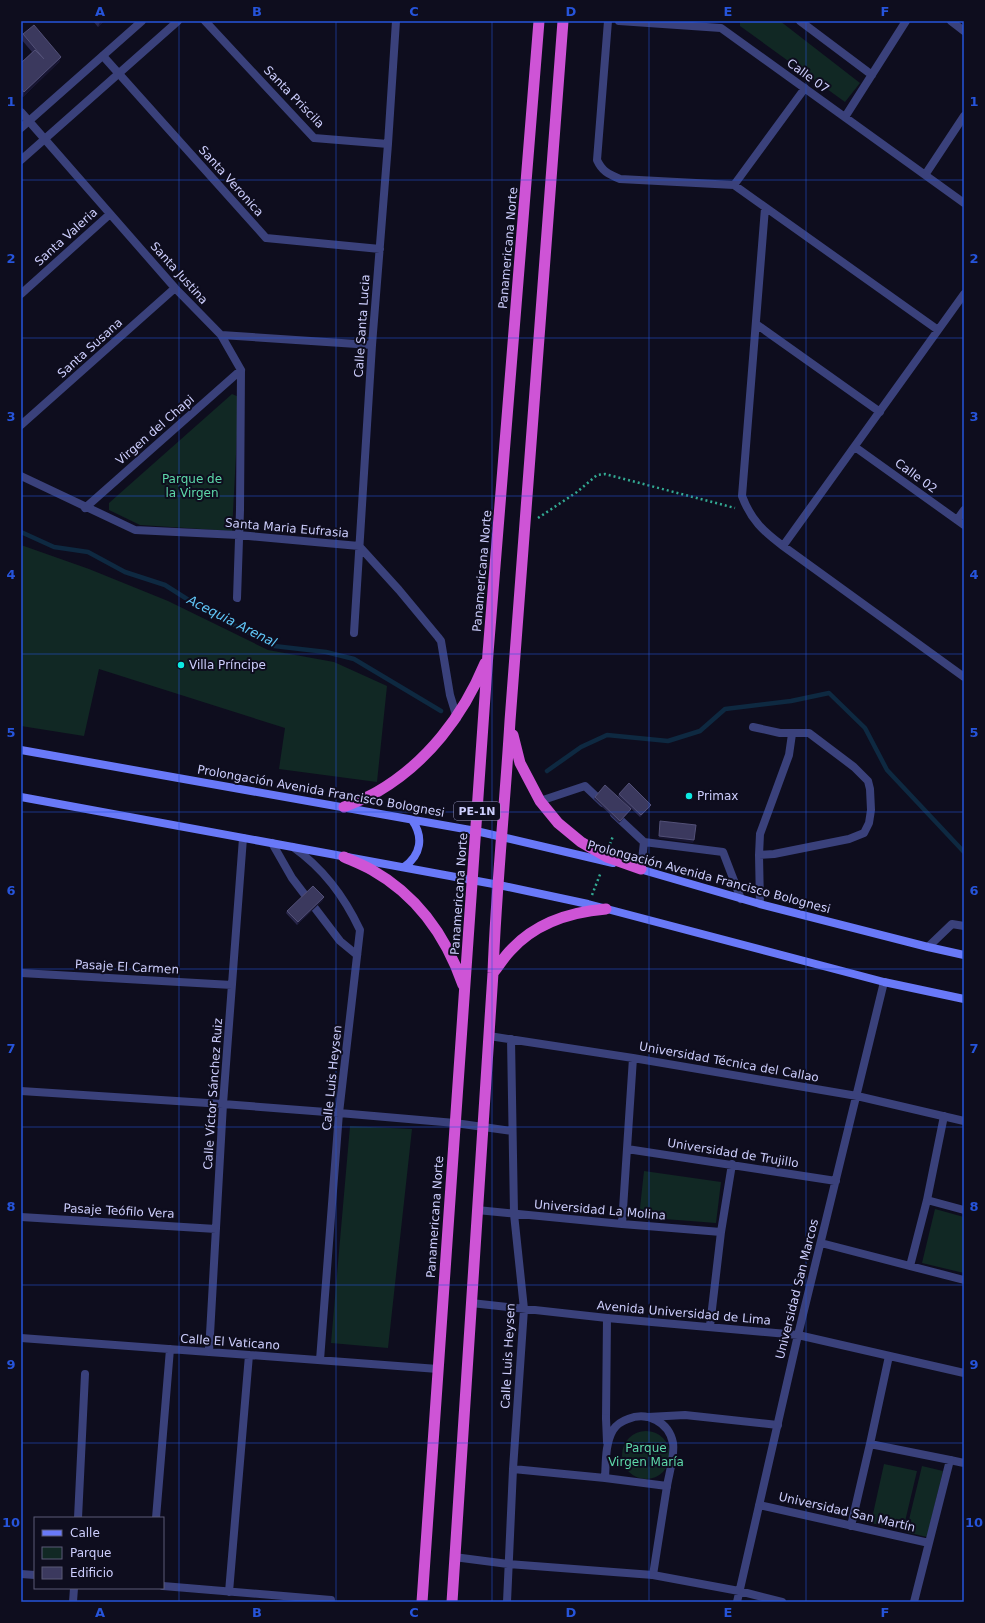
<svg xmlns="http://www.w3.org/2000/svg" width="985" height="1623" font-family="'DejaVu Sans',sans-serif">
<rect width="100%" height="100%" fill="#0e0d1e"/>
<path fill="#112824" d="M740,21h40l80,62 -15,19 -105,-76z
M232,394l7,3 -7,134 -92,-6 -31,-15v-7z
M21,545l68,24 79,32 100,49 66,12 53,24 -10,96 -98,-13 6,-41 -186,-59 -15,67 -63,-10z
M350,1126l62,3 -24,219 -57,-5z
M644,1171l77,11 -5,41 -77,-6z
M935,1209l29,8v56l-42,-10z
M622 1455a24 24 0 1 1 48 0a24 24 0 1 1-48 0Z
M884,1464l33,7 -14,59 -32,-7z
M922,1466l21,5 -16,66 -21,-5z"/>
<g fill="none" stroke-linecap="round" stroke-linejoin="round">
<path stroke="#0e2941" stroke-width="4.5" d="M21,532l33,15 34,5 37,20 40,13 33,21 76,40 52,6 28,7 87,52
M547,771l34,-24 26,-12 61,6 32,-10 25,-22 66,-8 38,-8 36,35 22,42 77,82"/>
<path stroke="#33aa93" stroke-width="2.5" stroke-dasharray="2 3" stroke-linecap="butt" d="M538,518l39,-26 20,-17 8,-1 130,34
M610,844l3,-8
M592,895l9,-23"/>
<path stroke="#3a417b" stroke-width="8" d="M753,727l27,6h29l45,34 14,14 2,8 1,21 -2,13 -5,10 -15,6 -75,15 -15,1
M540,801l45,-15 18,17
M614,814l30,28 79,10 18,47
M272,843l20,35 48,63 17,14
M641,869l3,-27
M760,904l-1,-49 1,-21 29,-79 3,-21
M928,947l24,-23 12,2"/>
<path stroke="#3a417b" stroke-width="8" d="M648,1417l37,-2 93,10
M606,1418l1,-100
M950,1460l14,3
M653,1575l14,-89"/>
<path stroke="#3a417b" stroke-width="8" d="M205,21l109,117 74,6
M608,21l-11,139c5,11 11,14 23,19l114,6 204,145
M619,21l102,7 243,175
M800,21l72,54
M951,21l13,10
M103,56l163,182 114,11
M21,112l154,176 46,47 151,10
M845,117l61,-96
M925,175l39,-59
M734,185l71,-97
M765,208l-23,288c9,24 21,35 41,50l181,131
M21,294l89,-80
M756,324l124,88
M221,335l20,35 -1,140 -3,88
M21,425l154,-137
M855,447l109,78
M21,476l114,54 103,5 121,11 40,44 39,47 3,4 9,54 7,23
M85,508l156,-138
M957,520l7,-10
M783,546l181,-252
M354,633l18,-288 16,-201 8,-123
M293,847c31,22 51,49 67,83l-21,183 -19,247
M21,973l211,12
M489,1036l144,22 224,38 107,25
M21,1091l202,13 116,9 116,10 57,8
M627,1149l209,32
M927,1200l37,10
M477,1210l145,14 99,8
M21,1217l195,12
M622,1224l11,-166
M821,1243l143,37
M910,1266l17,-66 17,-84
M471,1303l136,15 191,17 166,38
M710,1326l11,-94 11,-68
M21,1338l417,31
M209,1352l14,-248 20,-266
M606,1418l1,24
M870,1444l80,16 -36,142
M513,1469l92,9 62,8c2,-12 8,-32 6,-43 -4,-21 -26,-32 -45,-24 -6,2 -11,5 -15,11 -8,14 -7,32 -8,48
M759,1505l170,38
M78,1518l7,-144
M156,1518l14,-169
M851,1526l19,-82 19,-88
M454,1557l54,7 145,11 86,16 43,11
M21,1574l14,1
M163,1586l168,14
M229,1592l20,-237
M73,1602l1,-14
M507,1602l6,-133 11,-160 -10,-95 -3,-175
M737,1602l61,-267 86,-353"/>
<path stroke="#3a417b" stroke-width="8" d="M21,128l121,-107
M21,160l157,-139"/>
<path stroke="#6979f8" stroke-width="8" d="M21,750l455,81 137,32
M21,797l478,88 89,19 296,78 80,17
M404,867c17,-12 20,-30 8,-47
M636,868l124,36 168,43 36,8"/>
<path stroke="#ce54d6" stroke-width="11" d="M513,735l7,28 20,38 18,22 23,19 26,15 34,12
M344,807c11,-5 23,-9 33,-15 50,-29 86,-76 108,-129
M344,857c9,4 19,8 28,13 46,26 74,66 91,115
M493,973c6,-7 11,-16 17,-22 25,-28 60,-39 96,-42
M422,1602l66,-949 51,-632
M452,1602l41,-629c3,-84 12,-168 17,-252l53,-700"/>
</g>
<path fill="#29274b" d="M93,21h11l-6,6z
M23,34l38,23 -2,5 -36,35 -2,-2v-32l11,-11 -11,-13z
M619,794l31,13 -10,10 -22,-21z
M595,797l36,12 -1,2 -11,12 -25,-24z
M323,900l-26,25 -11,-12 1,-2z"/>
<path fill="#171531" d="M101,21h3l-6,6 2,-5z
M61,57l-2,5 -36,35 1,-5z
M651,805l-1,2 -10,10 1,-2z
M631,809l-1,2 -11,12 1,-2z
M659,836l35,4 -1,3 -35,-5z
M324,897l-1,3 -26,25 1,-3z"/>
<path fill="#3b395e" stroke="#525077" d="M34,25l27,32 -37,35 -3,-4v-25l14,-13 9,9 -21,-25z
M629,783l22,22 -10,10 -22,-21z
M605,785l26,24 -11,12 -25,-24z
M660,821l36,4 -2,15 -35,-4z
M313,886l11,11 -26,25 -11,-11z"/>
<path fill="none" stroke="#2654da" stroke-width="1" stroke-opacity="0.55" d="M179,21v1581M336,21v1581M492,21v1581M649,21v1581M806,21v1581M21,180h943M21,338h943M21,496h943M21,654h943M21,812h943M21,969h943M21,1127h943M21,1285h943M21,1443h943"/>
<g fill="#0ceae2" stroke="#0e0d1e" stroke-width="1.5">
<circle cx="181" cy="665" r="4"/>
<circle cx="689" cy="796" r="4"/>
</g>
<g text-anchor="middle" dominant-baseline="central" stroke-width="4" stroke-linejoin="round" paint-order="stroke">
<rect fill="#0e0d1e" stroke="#9494ba" stroke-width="1" x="454" y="802" width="46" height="18" rx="3"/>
<g font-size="11" font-weight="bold" fill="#cdcefd">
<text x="477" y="811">PE-1N</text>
</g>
<g font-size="12" fill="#cdcefd" stroke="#0e0d1e">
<text transform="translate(808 76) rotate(36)">Calle 07</text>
<text transform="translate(294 97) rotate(46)">Santa Priscila</text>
<text transform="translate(231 181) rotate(48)">Santa Veronica</text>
<text transform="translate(66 237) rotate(-42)">Santa Valeria</text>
<text transform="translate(508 248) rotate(-85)">Panamericana Norte</text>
<text transform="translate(179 273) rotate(48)">Santa Justina</text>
<text transform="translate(362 326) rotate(-86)">Calle Santa Lucia</text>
<text transform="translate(90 348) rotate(-42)">Santa Susana</text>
<text transform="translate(155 430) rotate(-41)">Virgen del Chapi</text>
<text transform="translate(916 476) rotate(36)">Calle 02</text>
<text transform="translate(287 528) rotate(5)">Santa Maria Eufrasia</text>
<text transform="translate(482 571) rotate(-85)">Panamericana Norte</text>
<text transform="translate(321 791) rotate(10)">Prolongación Avenida Francisco Bolognesi</text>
<text transform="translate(709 877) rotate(15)">Prolongación Avenida Francisco Bolognesi</text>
<text transform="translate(459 894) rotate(-86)">Panamericana Norte</text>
<text transform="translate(127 967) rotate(3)">Pasaje El Carmen</text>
<text transform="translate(729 1062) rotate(10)">Universidad Técnica del Callao</text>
<text transform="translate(332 1078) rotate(-84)">Calle Luis Heysen</text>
<text transform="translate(213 1094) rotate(-86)">Calle Víctor Sánchez Ruiz</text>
<text transform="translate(733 1153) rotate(9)">Universidad de Trujillo</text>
<text transform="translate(600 1210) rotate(5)">Universidad La Molina</text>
<text transform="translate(119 1211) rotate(3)">Pasaje Teófilo Vera</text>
<text transform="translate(435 1217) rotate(-86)">Panamericana Norte</text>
<text transform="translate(797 1289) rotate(-76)">Universidad San Marcos</text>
<text transform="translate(684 1313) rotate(5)">Avenida Universidad de Lima</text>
<text transform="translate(230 1342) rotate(4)">Calle El Vaticano</text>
<text transform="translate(508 1356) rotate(-87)">Calle Luis Heysen</text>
<text transform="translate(847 1512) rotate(13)">Universidad San Martín</text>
</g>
<g font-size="12" fill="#5dd8a9" stroke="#0e0d1e">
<text x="192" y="479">Parque de<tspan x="192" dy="14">la Virgen</tspan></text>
<text x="646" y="1448">Parque<tspan x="646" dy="14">Virgen María</tspan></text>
</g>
<g font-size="12" fill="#cdcefd" stroke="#0e0d1e" text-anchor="start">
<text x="189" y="665">Villa Príncipe</text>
<text x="697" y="796">Primax</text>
</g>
<g font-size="13" font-style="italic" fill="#60c6f7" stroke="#0e0d1e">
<text transform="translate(232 621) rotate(27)">Acequia Arenal</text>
</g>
</g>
<rect width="985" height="1623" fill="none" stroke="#0e0d1e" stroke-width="44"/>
<rect x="34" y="1517" width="130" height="72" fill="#0e0d1e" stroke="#5a5a77"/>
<rect x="42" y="1530" width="20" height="6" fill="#6979f8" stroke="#5a5a77"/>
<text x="70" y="1537" font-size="12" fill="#cdcefd">Calle</text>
<rect x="42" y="1547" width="20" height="12" fill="#112824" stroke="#5a5a77"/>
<text x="70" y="1557" font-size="12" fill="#cdcefd">Parque</text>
<rect x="42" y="1567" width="20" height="12" fill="#3b395e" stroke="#5a5a77"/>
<text x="70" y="1577" font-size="12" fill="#cdcefd">Edificio</text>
<rect x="22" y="22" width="941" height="1579" fill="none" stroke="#2654da" stroke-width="1.5"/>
<g font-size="13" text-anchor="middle" font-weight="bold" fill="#2654da">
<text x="100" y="16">A</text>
<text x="257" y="16">B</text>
<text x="414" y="16">C</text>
<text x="571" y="16">D</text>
<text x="728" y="16">E</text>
<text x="885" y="16">F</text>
<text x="11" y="106">1</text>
<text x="974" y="106">1</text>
<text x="11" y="263">2</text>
<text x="974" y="263">2</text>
<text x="11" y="421">3</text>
<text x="974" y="421">3</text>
<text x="11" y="579">4</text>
<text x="974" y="579">4</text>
<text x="11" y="737">5</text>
<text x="974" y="737">5</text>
<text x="11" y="895">6</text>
<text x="974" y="895">6</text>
<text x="11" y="1053">7</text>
<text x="974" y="1053">7</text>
<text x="11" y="1211">8</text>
<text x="974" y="1211">8</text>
<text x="11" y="1369">9</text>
<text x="974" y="1369">9</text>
<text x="11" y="1527">10</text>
<text x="974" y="1527">10</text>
<text x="100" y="1617">A</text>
<text x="257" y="1617">B</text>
<text x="414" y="1617">C</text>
<text x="571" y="1617">D</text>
<text x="728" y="1617">E</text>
<text x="885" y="1617">F</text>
</g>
</svg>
